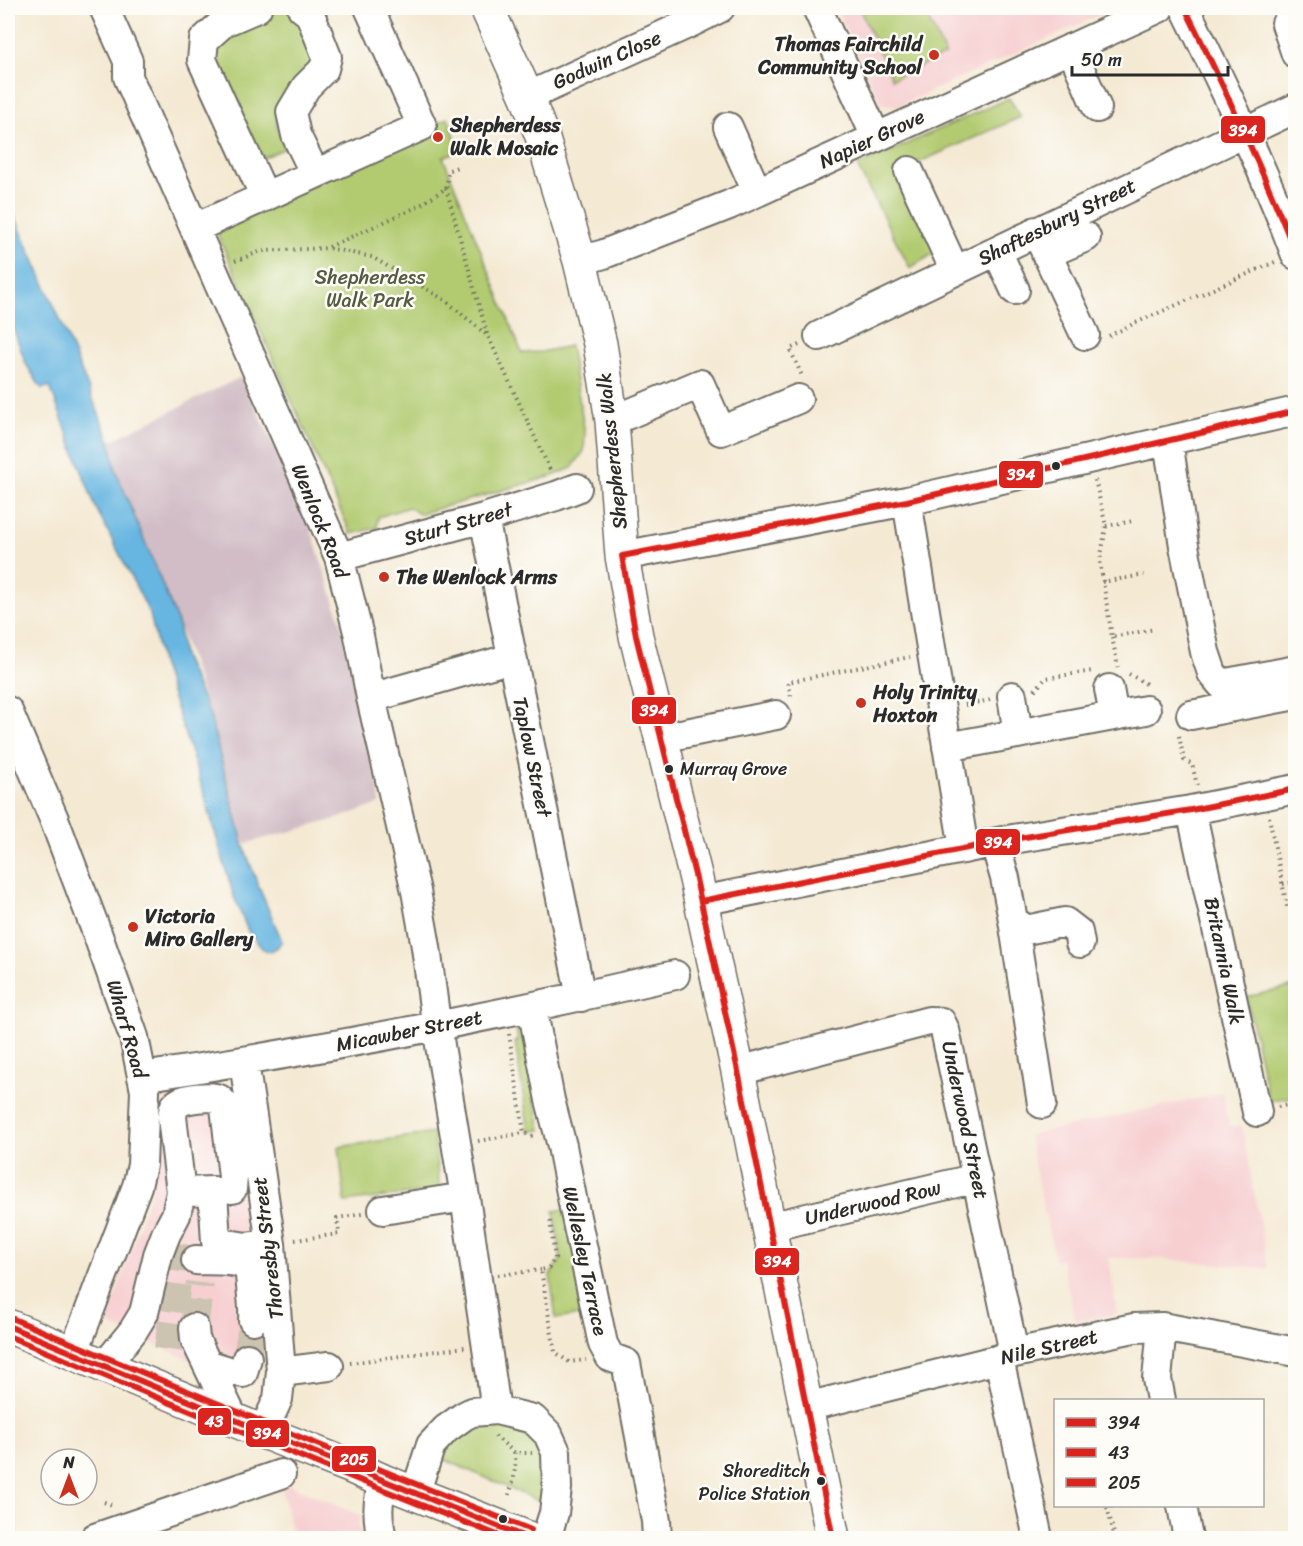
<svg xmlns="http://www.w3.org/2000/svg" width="1303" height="1546" font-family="Sriracha,sans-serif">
<rect width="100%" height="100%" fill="#fdfcf7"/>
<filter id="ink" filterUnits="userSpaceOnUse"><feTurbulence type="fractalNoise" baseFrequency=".0167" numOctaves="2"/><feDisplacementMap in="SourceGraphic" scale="12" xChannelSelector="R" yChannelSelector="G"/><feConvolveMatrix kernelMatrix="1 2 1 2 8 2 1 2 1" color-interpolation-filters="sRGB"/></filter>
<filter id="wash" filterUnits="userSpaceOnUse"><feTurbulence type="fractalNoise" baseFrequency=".008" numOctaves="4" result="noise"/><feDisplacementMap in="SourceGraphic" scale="24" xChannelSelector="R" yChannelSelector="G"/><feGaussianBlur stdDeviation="1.35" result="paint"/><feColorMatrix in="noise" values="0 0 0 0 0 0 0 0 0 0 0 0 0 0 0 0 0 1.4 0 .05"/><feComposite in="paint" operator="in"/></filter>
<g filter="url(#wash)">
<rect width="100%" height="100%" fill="#f4e9d3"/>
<path fill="#f7cfd1" d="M836,8h279l-217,98 -18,-3z
M231,1085l33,253 -7,41 -8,7 -143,-63 49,-145 1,-11 5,-15 3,-56z
M1223,1093l6,33h13l26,143 -117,-11h-42l8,56 -41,8 -15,-62 -6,1 -27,-126z
M280,1481l82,35 -3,8 3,14h-69z"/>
<path fill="#d2bdc6" d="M241,377l64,134 35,108 37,161 3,24 -54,18 -83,22 -34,-131 -31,-90 -62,-152 -6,-30z"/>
<path fill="#b2cb71" stroke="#6e7b4e" stroke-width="1.5" d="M277,8h15l28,49c-17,18 -48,43 -43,69 1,7 5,15 8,22l-27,12 -45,-103 6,-22 15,-9z
M859,8h64l22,47 -53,24z
M1009,98l12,19 -117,52 34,82 -28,17 -53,-102z
M448,118l12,32 -17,7 79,196 19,-1 29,-6 15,87 -1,18 -12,17 -19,8 -134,38 -10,-7 -31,10 -1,11 -26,6 -134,-301 213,-107z
M1295,986v110l-26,5 -23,-104z
M531,1019l11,66 -7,14 6,31 -12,2 -14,-90 3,-1 -3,-18z
M433,1133l7,57 -95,12 -6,-55z
M568,1209l19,105 -31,5 -6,-44 11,-16 -7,-48z
M471,1421l51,3 23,21 -2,58 -102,-45 6,-14z"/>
<path fill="#66b6e1" stroke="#487086" stroke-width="1.5" d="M8,201l51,116 51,124 6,30 62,152 5,33 26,57 34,131 15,41 24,56 -5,7 -9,4 -6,-4 -14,-17 -14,-34 -37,-126 -35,-105 -12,-52 -55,-108 -45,-119 -9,1 -15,-24 -18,-50z"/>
</g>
<g filter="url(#ink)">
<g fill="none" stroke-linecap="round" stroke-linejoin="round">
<path stroke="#ccc3b1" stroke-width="28" stroke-dasharray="28 14" stroke-linecap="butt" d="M166,1256l30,4
M161,1296l36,5
M194,1328l6,-45
M156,1334l29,4
M247,1358l6,-38"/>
<defs>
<path id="minor" d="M104,8l24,53v16l211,480 20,79 12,62 45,193 10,56 9,68 30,182 31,213
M257,8l-33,14 -20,18 -2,20 63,137
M302,8l8,6 17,43 -3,12 -18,18 -15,25 5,23 19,39
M817,8l59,129
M1185,8c40,81 79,162 111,247
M1296,24h-10l10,30
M1071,48l26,60
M527,97l163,-74 30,-15
M728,127l29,65
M909,171l46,100
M195,228l227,-102 -53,-118
M1036,231l49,104
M997,251l18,39
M1046,254l40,-17
M580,261l24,-7 125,-49 430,-197
M819,336l477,-228
M612,421l88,-37 21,47 77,-32
M1168,441l16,105 21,106 7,21 9,11 75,-14
M907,501l57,348
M484,518l97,479
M622,556l285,-55 389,-90
M339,557l145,-39 72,-22 21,-8
M1109,689l5,27
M1012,696l6,38
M371,698l141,-40
M8,711l46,108 43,114 37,104 11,54 -3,74 -5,21 -64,168
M1191,715l105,-20
M661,738l115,-23
M947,747l199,-37
M1191,810l66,302
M995,843l10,35 8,42 13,10 39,-8 13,10 2,11
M701,901l312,-62 178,-29 105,-21
M1013,920l29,184
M532,1007l18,93 12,46 11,57 30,141 7,13 16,6 30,158 1,17
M244,1062l27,182 10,128 -3,27 -15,33
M738,1071l191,-50 12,1 4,8 69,323
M142,1077c179,-27 357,-61 533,-102
M181,1192l32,-1 3,51 30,5 25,-3
M383,1210l82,-13
M769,1227l208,-49
M196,1260c12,1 43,-2 51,8 4,5 3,12 4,18 1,12 3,23 2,34
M194,1328l1,11 39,81
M999,1359l39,179
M207,1364l22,7 14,2 4,-15
M104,1367l29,-36 11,-18 14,-58 8,-21 10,-19 5,-23 -9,-75c1,-5 1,-10 5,-13 6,-6 35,-9 42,-5 4,3 4,4 6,8l8,70 -1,12
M281,1372l48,-6
M1161,1400l-4,-21 5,-52
M806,1407l193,-48 15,-6 120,-25 28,-1 134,25
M415,1494l16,-49 15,-16 18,-13 8,-4 24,-2 37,9 15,15 8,18 1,36 -3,25 -8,25
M1182,1506l6,32
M95,1538l186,-64
M382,1538c-5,-21 -5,-35 1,-57"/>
<path id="major" d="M487,8l40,89 15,39 38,125 20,83 12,77 10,135 14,80 60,243 42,192 31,156 64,311"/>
<path id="highway" d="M8,1326l255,106 89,35 31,14 145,57"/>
</defs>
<use href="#minor" stroke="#716e66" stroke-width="32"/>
<use href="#major" stroke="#716e66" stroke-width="36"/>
<use href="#highway" stroke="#716e66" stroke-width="36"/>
<path stroke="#716e66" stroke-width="4" stroke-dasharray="1.5 4.5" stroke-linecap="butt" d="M1241,8l26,2
M446,188l41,146
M329,247l90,-41 27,-18 3,-18 11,-4
M235,261l27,-10 66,-3 44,9 73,43 43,36 63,136
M1109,336l24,-12 142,-62
M799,345l-9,4 12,27
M1095,480l11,46 -6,36 12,75 43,-8
M1106,526l27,-5
M1102,582l42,-7
M1112,637l6,30
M1129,674l19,11
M1035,690l11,-12 47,-7
M791,696l-3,-14 122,-25
M965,705l25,-5
M1179,736l5,24 8,4 5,21
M1269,817l18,90
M1283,884l13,-2
M509,1034l15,99 11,4
M1278,1107l18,-4
M478,1141l45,-8
M550,1221l5,37 -6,10 -8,2 14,82 14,10 17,-2
M295,1240l44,-6 -2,-16 25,-4
M498,1275l43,-5
M350,1363l115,-16
M495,1436l20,17h17
M509,1495c5,-14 7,-27 6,-42
M104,1502l11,4
M1115,1538l-8,-31 8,-1"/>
<use href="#minor" stroke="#fff" stroke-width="28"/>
<use href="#major" stroke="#fff" stroke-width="33"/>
<use href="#highway" stroke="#fff" stroke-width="33"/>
<defs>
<path id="bus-1" d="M1185,8c40,81 78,162 111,246
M701,901l312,-62 178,-29 105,-21
M8,1326c173,72 346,144 520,212
M833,1538l-95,-467 -42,-192 -60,-243 -14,-80 285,-55 389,-90"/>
<path id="bus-2" d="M8,1336c165,68 330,137 497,202"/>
<path id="bus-3" d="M11,1318c173,72 346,143 520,212"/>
</defs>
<use href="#bus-1" stroke="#fdfcf7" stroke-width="10"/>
<use href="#bus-2" stroke="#fdfcf7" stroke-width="10"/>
<use href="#bus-3" stroke="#fdfcf7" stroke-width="10"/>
<use href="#bus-1" stroke="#dc241f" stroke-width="6"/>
<use href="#bus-2" stroke="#dc241f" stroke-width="6"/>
<use href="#bus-3" stroke="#dc241f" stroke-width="6"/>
</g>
</g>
<g fill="#c8321e" stroke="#fdfcf7" stroke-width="2">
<circle cx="934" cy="55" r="6"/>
<circle cx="438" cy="137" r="6"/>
<circle cx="384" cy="577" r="6"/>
<circle cx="861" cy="703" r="6"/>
<circle cx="133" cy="927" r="6"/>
</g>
<g fill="#2b2b2b" stroke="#fdfcf7" stroke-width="2">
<circle cx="1056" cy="466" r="5"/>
<circle cx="669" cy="769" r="5"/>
<circle cx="821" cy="1481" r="5"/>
<circle cx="503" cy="1519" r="5"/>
</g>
<g text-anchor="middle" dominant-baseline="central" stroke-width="5" stroke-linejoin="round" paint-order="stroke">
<g font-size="18" fill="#2b2b2b" stroke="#fdfcf7" text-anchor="start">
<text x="680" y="769">Murray Grove</text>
<text x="810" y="1471" text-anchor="end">Shoreditch<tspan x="810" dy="23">Police Station</tspan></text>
</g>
<g font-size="20" font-weight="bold" fill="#2b2b2b" stroke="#fdfcf7" text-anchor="start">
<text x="922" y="44" text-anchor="end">Thomas Fairchild<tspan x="922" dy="23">Community School</tspan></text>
<text x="450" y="125">Shepherdess<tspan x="450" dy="23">Walk Mosaic</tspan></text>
<text x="396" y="577">The Wenlock Arms</text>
<text x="873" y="692">Holy Trinity<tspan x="873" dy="23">Hoxton</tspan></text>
<text x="145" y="916">Victoria<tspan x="145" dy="23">Miro Gallery</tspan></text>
</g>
<g font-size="20" fill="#2b2b2b" stroke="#fdfcf7">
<text transform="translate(607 60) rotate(-24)">Godwin Close</text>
<text transform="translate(872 139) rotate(-25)">Napier Grove</text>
<text transform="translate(1057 222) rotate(-26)">Shaftesbury Street</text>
<text transform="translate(612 451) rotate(-96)">Shepherdess Walk</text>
<text transform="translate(320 521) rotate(68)">Wenlock Road</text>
<text transform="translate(458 524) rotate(-16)">Sturt Street</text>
<text transform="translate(532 757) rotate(78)">Taplow Street</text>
<text transform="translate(1224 961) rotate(78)">Britannia Walk</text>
<text transform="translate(127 1029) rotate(74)">Wharf Road</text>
<text transform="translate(409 1031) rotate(-11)">Micawber Street</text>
<text transform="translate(965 1120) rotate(78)">Underwood Street</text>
<text transform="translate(873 1203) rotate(-13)">Underwood Row</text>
<text transform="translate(268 1248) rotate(-97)">Thoresby Street</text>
<text transform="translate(585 1261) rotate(78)">Wellesley Terrace</text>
<text transform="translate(1049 1347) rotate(-13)">Nile Street</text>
</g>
<g font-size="20" fill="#545b40" stroke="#fdfcf7">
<text x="370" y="277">Shepherdess<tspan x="370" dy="23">Walk Park</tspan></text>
</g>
</g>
<g stroke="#fdfcf7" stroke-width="2">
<rect x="1220" y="115" width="46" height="29" rx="6" fill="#dc241f"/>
<rect x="998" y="460" width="46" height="29" rx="6" fill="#dc241f"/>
<rect x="631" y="696" width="46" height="29" rx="6" fill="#dc241f"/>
<rect x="975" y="828" width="46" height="28" rx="6" fill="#dc241f"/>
<rect x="754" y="1247" width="46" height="29" rx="6" fill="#dc241f"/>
<rect x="197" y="1407" width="35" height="29" rx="6" fill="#dc241f"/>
<rect x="245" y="1419" width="45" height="29" rx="6" fill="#dc241f"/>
<rect x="331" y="1445" width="46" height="28" rx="6" fill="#dc241f"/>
</g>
<g font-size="16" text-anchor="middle" font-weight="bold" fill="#fff">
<text x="1243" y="136">394</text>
<text x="1021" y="480">394</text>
<text x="654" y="716">394</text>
<text x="998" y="848">394</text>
<text x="777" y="1267">394</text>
<text x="214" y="1427">43</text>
<text x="267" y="1439">394</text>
<text x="354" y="1465">205</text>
</g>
<rect width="1303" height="1546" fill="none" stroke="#fdfcf7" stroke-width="30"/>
<rect x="1054" y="1399" width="210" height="108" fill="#fdfcf7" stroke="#a9a8a5" stroke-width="1.5"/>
<rect x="1066" y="1418" width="30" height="9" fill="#dc241f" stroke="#a9a8a5" stroke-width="1.5"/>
<text x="1108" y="1429" font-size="18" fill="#2b2b2b">394</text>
<rect x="1066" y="1448" width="30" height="9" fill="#dc241f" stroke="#a9a8a5" stroke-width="1.5"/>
<text x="1108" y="1459" font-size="18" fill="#2b2b2b">43</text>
<rect x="1066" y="1478" width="30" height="9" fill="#dc241f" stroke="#a9a8a5" stroke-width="1.5"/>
<text x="1108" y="1489" font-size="18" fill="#2b2b2b">205</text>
<g transform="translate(69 1477)"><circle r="28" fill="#fdfcf7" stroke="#a9a8a5" stroke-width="1.5"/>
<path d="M0-4.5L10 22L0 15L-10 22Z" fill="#c8321e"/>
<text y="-9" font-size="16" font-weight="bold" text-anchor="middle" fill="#2b2b2b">N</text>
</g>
<path d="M1072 66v9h156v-9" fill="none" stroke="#2b2b2b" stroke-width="3"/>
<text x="1081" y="66" font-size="18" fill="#2b2b2b" stroke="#fdfcf7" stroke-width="4.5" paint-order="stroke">50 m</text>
</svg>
